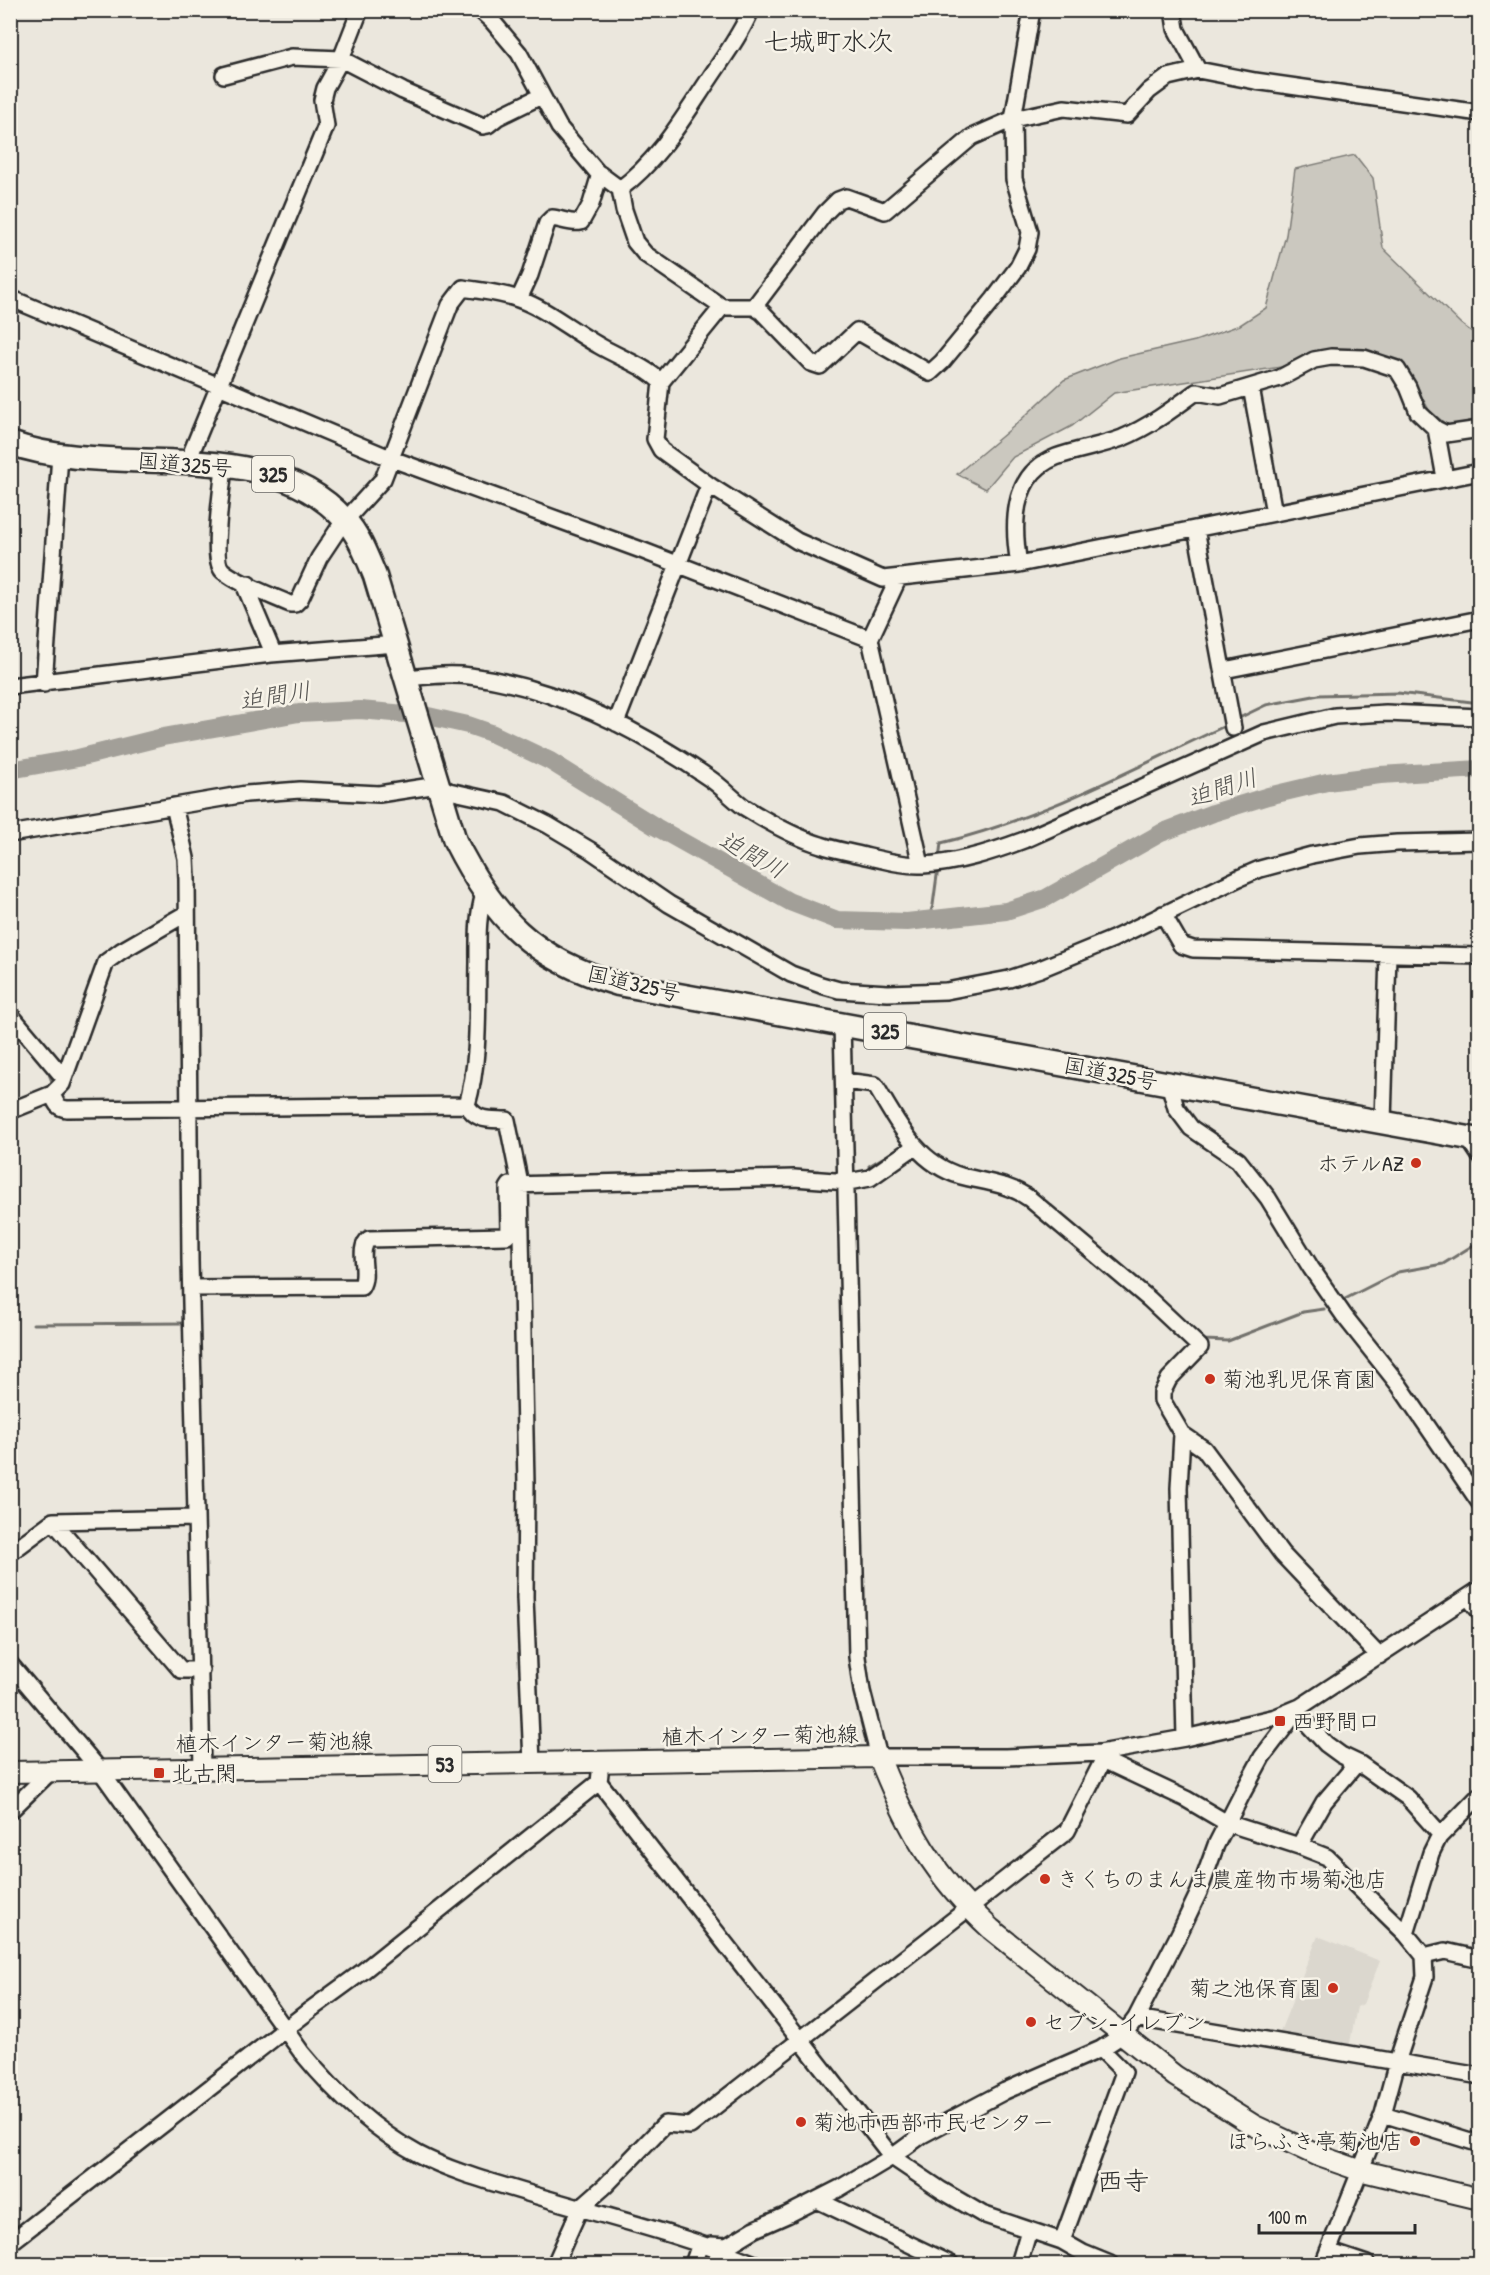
<svg xmlns="http://www.w3.org/2000/svg" width="1490" height="2275" font-family="'Patrick Hand','Klee One',sans-serif">
<rect width="100%" height="100%" fill="#ebe7dd"/>
<filter id="ink" filterUnits="userSpaceOnUse"><feTurbulence type="fractalNoise" baseFrequency=".0167" numOctaves="2"/><feDisplacementMap in="SourceGraphic" scale="12" xChannelSelector="R" yChannelSelector="G"/><feConvolveMatrix kernelMatrix="1 2 1 2 8 2 1 2 1" color-interpolation-filters="sRGB"/></filter>
<g filter="url(#ink)">
<path fill="#dbd7ce" d="M1318,1936l62,25 -17,43 -6,3 -9,46 -72,-11z"/>
<path fill="#cbc8bf" stroke="#7b7a75" stroke-width="1.5" d="M1355,155l18,23 10,70 78,76 18,13v82l-31,7 -19,-16 -23,-43 -50,-17 -32,2 -43,15 -167,26 -42,33 -59,31 -27,32 -29,-15 56,-47 51,-47 56,-22 75,-17 45,-16 26,-17 20,-73 9,-66z"/>
<g fill="none" stroke-linecap="round" stroke-linejoin="round">
<path stroke="#72716c" stroke-width="3" d="M1235,720l31,-15 53,-10 79,-2 82,10
M939,859l2,-16c101,-24 192,-75 286,-118
M928,921l5,-16 5,-37
M47,1069l6,15
M869,1166l27,-16
M802,1171h16
M1345,1299l53,-27 45,-8 37,-23
M33,1324l154,-1
M1200,1337l4,3 24,1 75,-29 21,-3"/>
<path stroke="#a29f98" stroke-width="18" d="M10,770l68,-12 85,-21 136,-24 61,-3 68,6 40,9 23,8 59,28 106,66 134,75 47,18 70,2 99,-11 40,-13 115,-65 52,-20 55,-17 59,-14 53,-7 100,-6"/>
<defs>
<path id="minor" d="M480,10l13,12 26,31 40,74 38,45 23,17 4,21 11,32 10,12 77,53h32l8,5 49,51 9,3 37,-35 73,42 12,-11 52,-63 24,-32 9,-18 3,-17 -16,-53 -1,-60 19,-109
M1173,10l3,19 22,41
M224,75l68,-18 49,2 62,32 80,35 5,-1 10,-8 43,-21
M620,189c39,-29 63,-71 90,-111 14,-21 31,-44 41,-68
M10,298l382,161 249,91 229,89
M519,299l11,-24 17,-52 5,-5c10,1 19,6 29,4l10,-18 9,-30
M722,307l-61,75 -6,57 6,11 51,37 85,54 86,38 136,-15 461,-92
M754,307l71,-94 13,-13 8,-3 39,14 87,-74 41,-18 51,-11 63,7 22,-24 19,-14 30,-7 57,11 225,32
M1251,387l23,126
M1436,429l9,49
M187,463l139,-337 -4,-26 3,-12 16,-29 19,-49
M224,466c-1,18 -14,95 -1,105 16,13 47,24 67,33h5l5,-5 19,-41 22,-33 42,-46 67,-174 13,-17c18,3 37,4 55,11 29,10 53,31 80,46 20,12 46,20 63,37
M1196,529l37,199
M1019,564c-7,-40 -7,-90 37,-107 22,-8 45,-11 66,-19 27,-11 51,-29 74,-46l24,4 60,-18 34,-18 17,-3 33,1 33,11 11,18 10,25 18,17 10,5 34,-5
M899,577l-29,62 51,226
M248,584l-2,5 25,59v6
M1224,670l256,-51
M406,678c21,-2 43,-5 64,-2 86,11 168,53 239,102 12,8 23,20 35,29 24,15 50,30 77,38 14,5 29,7 44,11 18,4 39,10 58,9 35,-2 69,-13 101,-25l240,-107 71,-17 51,-3 94,4
M44,684l16,-229
M10,686l261,-32 125,-10
M616,723l90,-230 6,-6
M174,806l12,52 1,21 3,382 12,506
M10,834l236,-40 54,-4 79,4 59,-9 11,6 55,12 44,22 42,25 79,54 122,70 30,11 18,5 49,3 58,-2 63,-12 31,-10 73,-30 126,-61 21,-9 52,-14 48,-9 37,-3 83,-2
M484,894c-7,23 -6,45 -6,69 -1,46 2,97 -11,142 10,17 22,14 40,15l13,64 6,300 -1,114 7,165
M1163,914l18,31 12,4 287,7
M10,1014l54,64
M842,1023l15,634 5,34 17,66h127l94,-4 85,-15 91,-21 24,-10 180,-118
M845,1081l30,4c22,36 41,78 86,91 24,6 49,8 69,23l119,100 51,48 -31,32 -7,14v7l20,34 22,15 78,105 97,102
M1169,1083l7,25 15,20 47,32 30,38 43,70 34,49 54,68 81,118
M52,1094c4,9 5,14 15,15l400,-4
M10,1111l42,-17 10,-10 44,-122 15,-11 66,-38
M1383,1122l5,-168
M1468,1138l12,18
M191,1288l170,-1c9,-14 -5,-38 8,-48l138,-3 2,-5 -1,-43 2,-3 284,-7 54,4 22,-4 44,-31
M1182,1434l-3,54 6,250
M53,1521l128,149h20
M10,1553l43,-32 143,-3
M1468,1597l12,15
M10,1664l89,105 203,284c32,39 72,77 116,101 36,19 78,29 116,41 74,22 149,40 221,69
M1295,1714l8,5 23,25 15,11 19,9 48,34 33,37
M1100,1753l3,7 83,39 41,24 72,23 28,11 79,77 18,22 1,21 -28,85 -14,52 -60,150
M600,1773l-1,9 293,375 49,33 41,24 80,27 21,12 27,11
M10,1811l41,-40
M1299,1846l25,-44 28,-33 -3,-9
M1406,1934l25,-81 8,-16 41,-42
M1424,1956l21,-5 35,8
M1136,2018l344,58
M1383,2114l97,30
M817,2200l134,64
M1062,2241l62,-169 -23,-23
M10,2243l300,-233 52,-38 237,-190
M711,2245l16,1 28,-17 32,-14 53,-27 52,-31 30,-22 83,-44 96,-42 23,-15 12,-16 43,-84 20,-42 17,-47 26,-51 20,-37 38,-50
M1328,2251l39,13
M555,2264l25,-56 25,-22 60,-62 25,2 377,-295 36,-71
M693,2264l7,-20
M1019,2264l10,-34"/>
<path id="major" d="M10,1772l869,-15c27,69 56,121 112,172l184,147 78,49 66,31 40,14 121,29"/>
<path id="highway" d="M10,443c104,38 255,-13 335,77 14,15 22,37 30,56l80,265c39,77 77,118 163,143l862,156"/>
</defs>
<use href="#minor" stroke="#2b2b2b" stroke-width="20"/>
<use href="#major" stroke="#2b2b2b" stroke-width="24"/>
<use href="#highway" stroke="#2b2b2b" stroke-width="27"/>
<use href="#minor" stroke="#f7f3e8" stroke-width="15"/>
<use href="#major" stroke="#f7f3e8" stroke-width="20"/>
<use href="#highway" stroke="#f7f3e8" stroke-width="22"/>
</g>
</g>
<g fill="#c8321e" stroke="#f7f3e8" stroke-width="2">
<circle cx="1416" cy="1163" r="6"/>
<circle cx="1210" cy="1379" r="6"/>
<rect x="1274" y="1715" width="12" height="12" rx="3"/>
<rect x="153" y="1767" width="12" height="12" rx="3"/>
<circle cx="1045" cy="1879" r="6"/>
<circle cx="1333" cy="1988" r="6"/>
<circle cx="1031" cy="2022" r="6"/>
<circle cx="801" cy="2122" r="6"/>
<circle cx="1415" cy="2141" r="6"/>
</g>
<g text-anchor="middle" dominant-baseline="central" stroke-width="5" stroke-linejoin="round" paint-order="stroke">
<g fill="#f7f3e8" stroke="#686764" stroke-width="1.5">
<rect x="252" y="456" width="42" height="36" rx="4.5"/>
<rect x="864" y="1013" width="42" height="36" rx="4.5"/>
<rect x="428.5" y="1746" width="33" height="36" rx="4.5"/>
</g>
<g font-size="21" font-weight="bold" fill="#2b2b2b">
<text x="273" y="474">325</text>
<text x="885" y="1031">325</text>
<text x="445" y="1764">53</text>
</g>
<g font-size="22" fill="#2b2b2b" stroke="#f7f3e8">
<text transform="translate(185 464) rotate(5)">国道325号</text>
<text transform="translate(634 983) rotate(13)">国道325号</text>
<text transform="translate(1111 1073) rotate(11)">国道325号</text>
<text transform="translate(760 1735) rotate(-1)">植木インター菊池線</text>
<text transform="translate(274 1742) rotate(-1)">植木インター菊池線</text>
</g>
<g font-size="22" fill="#2b2b2b" stroke="#f7f3e8" text-anchor="start">
<text x="1404" y="1163" text-anchor="end">ホテルAZ</text>
<text x="1222" y="1379">菊池乳児保育園</text>
<text x="1292" y="1721">西野間口</text>
<text x="171" y="1773">北古閑</text>
<text x="1057" y="1879">きくちのまんま農産物市場菊池店</text>
<text x="1321" y="1988" text-anchor="end">菊之池保育園</text>
<text x="1043" y="2022">セブン-イレブン</text>
<text x="813" y="2122">菊池市西部市民センター</text>
<text x="1403" y="2141" text-anchor="end">ほらふき亭菊池店</text>
</g>
<g font-size="24" font-style="italic" fill="#555451" stroke="#f7f3e8">
<text transform="translate(275 695) rotate(-9)">迫間川</text>
<text transform="translate(1222 787) rotate(-18)">迫間川</text>
<text transform="translate(753 854) rotate(29)">迫間川</text>
</g>
<g font-size="26" fill="#2b2b2b" stroke="#f7f3e8">
<text x="828" y="40">七城町水次</text>
<text x="1123" y="2180">西寺</text>
</g>
</g>
<rect width="1490" height="2275" fill="none" stroke="#f7f3e8" stroke-width="36"/>
<rect x="18" y="18" width="1454" height="2239" fill="none" stroke="#2b2b2b" stroke-width="2" filter="url(#ink)"/>
<path d="M1259 2224v9h156v-9" fill="none" stroke="#2b2b2b" stroke-width="3"/>
<text x="1268" y="2224" font-size="18" fill="#2b2b2b" stroke="#f7f3e8" stroke-width="4.5" paint-order="stroke">100 m</text>
</svg>
